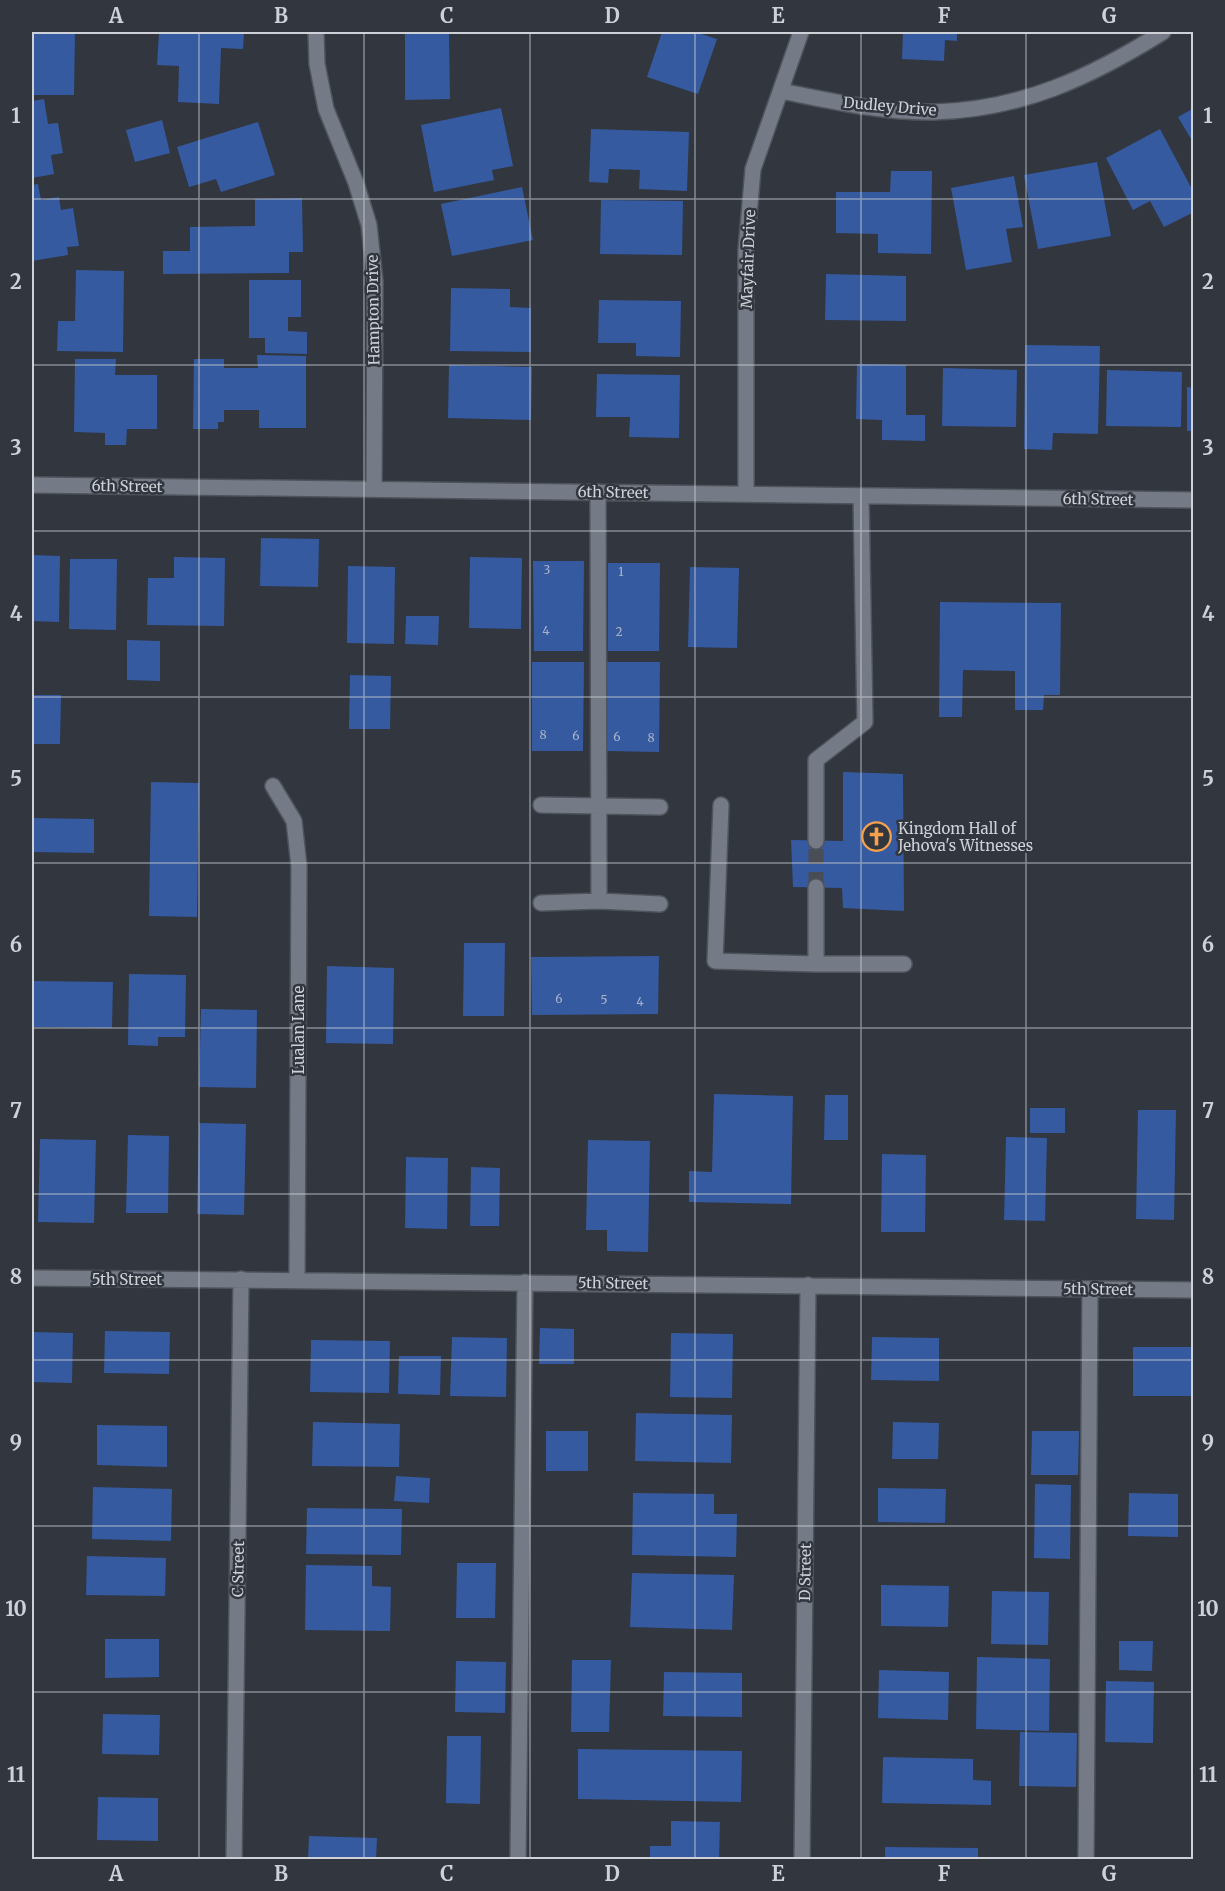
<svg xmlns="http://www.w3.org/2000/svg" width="1225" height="1891" font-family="Merriweather,serif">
<rect width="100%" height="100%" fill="#31363f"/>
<path fill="#365aa0" d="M32,32h43l-1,63h-42z
M159,32h85l-1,17 -22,-1 -2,56 -41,-2 1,-36 -22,-1z
M405,32h44l1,67 -45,1z
M662,32h33l22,7 -19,55 -51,-17z
M903,32h54v9l-12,-1 -1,21 -42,-2z
M44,99l4,25 10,-1 5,30 -12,2 3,19 -22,4v-77z
M501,108l12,58 -21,4 2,10 -60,12 -13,-67z
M1194,108v36l-16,-27z
M162,120l8,33 -35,9 -9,-32z
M258,122l17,53 -54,17 -5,-13 -27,8 -12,-40z
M591,129l98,3 -2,59 -48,-2 1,-19 -31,-1 -1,14 -19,-1z
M1160,129l34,64v19l-30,15 -14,-26 -17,9 -27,-52z
M1097,162l14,74 -73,13 -14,-74z
M891,171h41l-1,83 -53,-1v-19l-42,-1v-41h54z
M1014,176l9,51 -17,2 6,33 -46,8 -15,-82z
M38,184l3,16 18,-3 2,13 12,-2 6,38 -12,1 1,8 -36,6v-76z
M522,187l11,53 -81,16 -11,-52z
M302,198l1,54h-14v21l-126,1v-23h27v-24l65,-1v-27z
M601,200l82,1 -1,54 -82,-1z
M76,270l48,1 -1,81 -66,-1 1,-30h17z
M826,274l80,2v45l-81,-1z
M249,280h52v37h-13v14l19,1v22l-42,-1v-15h-16z
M451,288l59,1v18l21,1v44l-81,-1z
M599,300l82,1 -1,56 -44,-1v-13h-38z
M1025,345l75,1 -2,88 -45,-1 -1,17 -28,-1z
M257,355l49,1v72h-47v-18h-35v12h-6v7h-25l1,-70h30v9h34z
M75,359h41l-1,16h42v54h-30l-1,16h-21v-12l-31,-1z
M857,364l49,1v50h19v26l-43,-1v-20l-26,-1z
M449,365l83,2 -1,53 -83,-2z
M943,368l74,2 -1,57 -74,-1z
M1107,370l75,2 -1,55 -75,-1z
M597,374l83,1 -1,63 -50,-1 1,-20h-34z
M1187,387l7,1v43h-7z
M261,538l58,1 -1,48 -58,-1z
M32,555l28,1 -1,66 -27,-1z
M174,557l51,1 -1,68 -77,-1 1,-47h26z
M470,557l52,1 -1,71 -52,-1z
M70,559h47l-1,71 -47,-1z
M533,561h51l-1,90h-49z
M608,563h52l-1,88h-51z
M348,566l47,1 -1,77 -47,-1z
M690,567l49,1 -2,80 -49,-1z
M940,602l121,1 -1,92h-16l-1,15h-28v-39l-52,-1 -1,47h-23z
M406,616h33l-1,29 -33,-1z
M127,640l33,1v40l-33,-1z
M532,662h52l-1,89h-51z
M607,662h53l-1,90 -52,-1z
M350,675l41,1 -1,53h-41z
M32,695h29l-1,49h-28z
M843,772l60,2 1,137 -61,-3 -1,-20 -49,-1 -2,-47 52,1z
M151,782l48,1 -2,134 -48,-1z
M32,818l62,1v34l-62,-1z
M464,943h41l-1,73h-41z
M659,956l-1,58 -126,1 -1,-58z
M327,966l67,2 -1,76 -67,-1z
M129,974l57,1 -1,62h-27v9l-30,-1z
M32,981l81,1 -1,46 -80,-1z
M201,1009l56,1 -1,78 -57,-1z
M714,1094l79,2 -2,108 -102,-2v-31l23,1z
M825,1095h23v45h-24z
M1030,1108h35v25h-35z
M1138,1110h38l-2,110 -38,-1z
M199,1123l47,1 -2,91 -47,-1z
M128,1135l41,1 -1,77h-42z
M1006,1137l41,1 -2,83 -41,-1z
M40,1139l56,1 -2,83 -56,-1z
M588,1140l62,1 -2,111 -41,-1v-21h-21z
M882,1154l44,1 -1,77h-44z
M406,1157l42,1 -1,71 -42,-1z
M471,1167l29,1 -1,58h-29z
M540,1328l34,1v35h-35z
M105,1331l65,1 -1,42 -65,-1z
M32,1332l41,1 -1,50 -40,-1z
M671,1333l62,1 -1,64 -62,-1z
M452,1337l55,1 -1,59 -56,-1z
M872,1337l67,1v43l-68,-1z
M311,1340l79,1 -1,52 -79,-1z
M1133,1347h61v49h-61z
M399,1356h42l-1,39 -42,-1z
M636,1413l96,2 -1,48 -96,-2z
M313,1422l87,2 -1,43 -87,-1z
M893,1422l46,1 -1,36h-46z
M97,1425l70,1v41l-70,-2z
M546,1431h42v40h-42z
M1032,1431h47l-1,44h-47z
M396,1476l34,2 -1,25 -35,-2z
M1035,1484l36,1 -1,74 -36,-1z
M93,1487l79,2 -1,52 -79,-2z
M878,1488l68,1 -1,34 -67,-1z
M633,1493l81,1v20h23l-1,43 -104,-2z
M1129,1493l49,1v43l-50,-1z
M307,1508l95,1 -1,46 -95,-1z
M87,1556l79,2 -1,38 -79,-1z
M457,1563h39l-1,55h-39z
M306,1565l66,1v20l19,1 -1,44 -85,-1z
M632,1573l102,2 -2,55 -102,-3z
M881,1585l68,1 -1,41 -67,-1z
M992,1591l57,1 -1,53 -57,-1z
M105,1639h54v38l-54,1z
M1119,1641h34l-1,30 -33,-1z
M977,1657l73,2 -1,72 -73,-2z
M572,1660h39l-2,72h-38z
M456,1661l50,1 -1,51 -50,-1z
M879,1670l70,2 -1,48 -70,-2z
M664,1672l78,1v44l-79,-1z
M1106,1681l48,1 -1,61 -48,-1z
M103,1714l57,1 -1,40 -57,-1z
M1020,1732l57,1 -1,54 -57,-1z
M447,1736h34l-1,68 -34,-1z
M578,1749l164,2 -1,51 -163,-3z
M883,1757l90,2v21l18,1v24l-109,-2z
M98,1797l60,1v43l-61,-1z
M671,1821l49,1 -1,38h-69v-14h21z
M309,1836l68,2 -1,22h-68z
M885,1847l93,1v12h-93z"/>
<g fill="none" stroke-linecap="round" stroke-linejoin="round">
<path stroke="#494d56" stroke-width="15" stroke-dasharray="15 8" stroke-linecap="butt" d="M816,887v-46"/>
<defs>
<path id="minor" d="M316,32l1,32 9,45 30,74 13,42 6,56 -1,208
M781,91c50,10 102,22 153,21 87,-2 157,-35 229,-80
M32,485l1162,15
M598,492l1,409 61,3
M746,494v-244l7,-81 48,-137
M273,786l21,35 5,45 -2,414
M541,805l119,2
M721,805l-6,156 101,3
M816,841v-81l49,-38 -4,-226
M816,887v77h88
M541,903l58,-2
M32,1278l1162,12
M234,1860l7,-581
M518,1860l7,-578
M802,1860l6,-575
M1086,1860l4,-571"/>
</defs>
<use href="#minor" stroke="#4f535b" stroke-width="18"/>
<use href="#minor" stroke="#757b86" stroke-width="15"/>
</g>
<path fill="none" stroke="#ced1d7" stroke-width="1.5" stroke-opacity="0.55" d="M199,32v1828M364,32v1828M530,32v1828M695,32v1828M861,32v1828M1026,32v1828M32,199h1162M32,365h1162M32,531h1162M32,697h1162M32,863h1162M32,1028h1162M32,1194h1162M32,1360h1162M32,1526h1162M32,1692h1162"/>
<defs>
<symbol id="church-ring" viewBox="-11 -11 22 22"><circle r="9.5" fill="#31363f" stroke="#f8a14b" stroke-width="1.5"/><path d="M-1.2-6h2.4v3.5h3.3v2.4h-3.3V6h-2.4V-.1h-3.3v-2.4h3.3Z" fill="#f8a14b"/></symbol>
</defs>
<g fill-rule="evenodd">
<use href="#church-ring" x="860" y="820" width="33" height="33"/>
</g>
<g text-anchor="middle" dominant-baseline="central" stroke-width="5" stroke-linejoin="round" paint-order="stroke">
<g font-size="12" fill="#a8b3c9">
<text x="547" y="569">3</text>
<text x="621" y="571">1</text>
<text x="546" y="630">4</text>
<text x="619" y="631">2</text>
<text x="543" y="734">8</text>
<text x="576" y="735">6</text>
<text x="617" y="736">6</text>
<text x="651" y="737">8</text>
<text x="559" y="998">6</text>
<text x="604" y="999">5</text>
<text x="640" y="1001">4</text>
</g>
<g font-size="15" fill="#ced1d7" stroke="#31363f">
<text transform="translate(890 106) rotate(5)">Dudley Drive</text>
<text transform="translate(748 259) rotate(-88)">Mayfair Drive</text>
<text transform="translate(373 310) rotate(-91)">Hampton Drive</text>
<text transform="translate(127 486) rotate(1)">6th Street</text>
<text transform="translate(613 492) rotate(1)">6th Street</text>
<text transform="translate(1098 499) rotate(1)">6th Street</text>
<text transform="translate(298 1030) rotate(-90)">Lualan Lane</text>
<text x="127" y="1279">5th Street</text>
<text transform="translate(613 1283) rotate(1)">5th Street</text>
<text transform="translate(1098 1289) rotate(1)">5th Street</text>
<text transform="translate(238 1569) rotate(-89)">C Street</text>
<text transform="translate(805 1572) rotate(-89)">D Street</text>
</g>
<g font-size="15" fill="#ced1d7" stroke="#31363f" text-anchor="start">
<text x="898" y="828">Kingdom Hall of<tspan x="898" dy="17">Jehova's Witnesses</tspan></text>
</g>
</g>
<rect width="1225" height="1891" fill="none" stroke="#31363f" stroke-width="66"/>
<rect x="33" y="33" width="1159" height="1825" fill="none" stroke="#ced1d7" stroke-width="2"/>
<g font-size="20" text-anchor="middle" font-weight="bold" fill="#ced1d7">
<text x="116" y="23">A</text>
<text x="281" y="23">B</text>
<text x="447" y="23">C</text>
<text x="612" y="23">D</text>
<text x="778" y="23">E</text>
<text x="944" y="23">F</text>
<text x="1109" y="23">G</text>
<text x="16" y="123">1</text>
<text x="1208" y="123">1</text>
<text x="16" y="289">2</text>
<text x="1208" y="289">2</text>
<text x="16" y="455">3</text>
<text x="1208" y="455">3</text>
<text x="16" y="621">4</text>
<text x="1208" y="621">4</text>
<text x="16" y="786">5</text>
<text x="1208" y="786">5</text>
<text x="16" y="952">6</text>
<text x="1208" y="952">6</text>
<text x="16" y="1118">7</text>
<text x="1208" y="1118">7</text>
<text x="16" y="1284">8</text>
<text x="1208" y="1284">8</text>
<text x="16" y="1450">9</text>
<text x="1208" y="1450">9</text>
<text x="16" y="1616">10</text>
<text x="1208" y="1616">10</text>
<text x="16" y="1782">11</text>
<text x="1208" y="1782">11</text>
<text x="116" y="1881">A</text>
<text x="281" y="1881">B</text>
<text x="447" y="1881">C</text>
<text x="612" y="1881">D</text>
<text x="778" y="1881">E</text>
<text x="944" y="1881">F</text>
<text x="1109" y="1881">G</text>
</g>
</svg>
